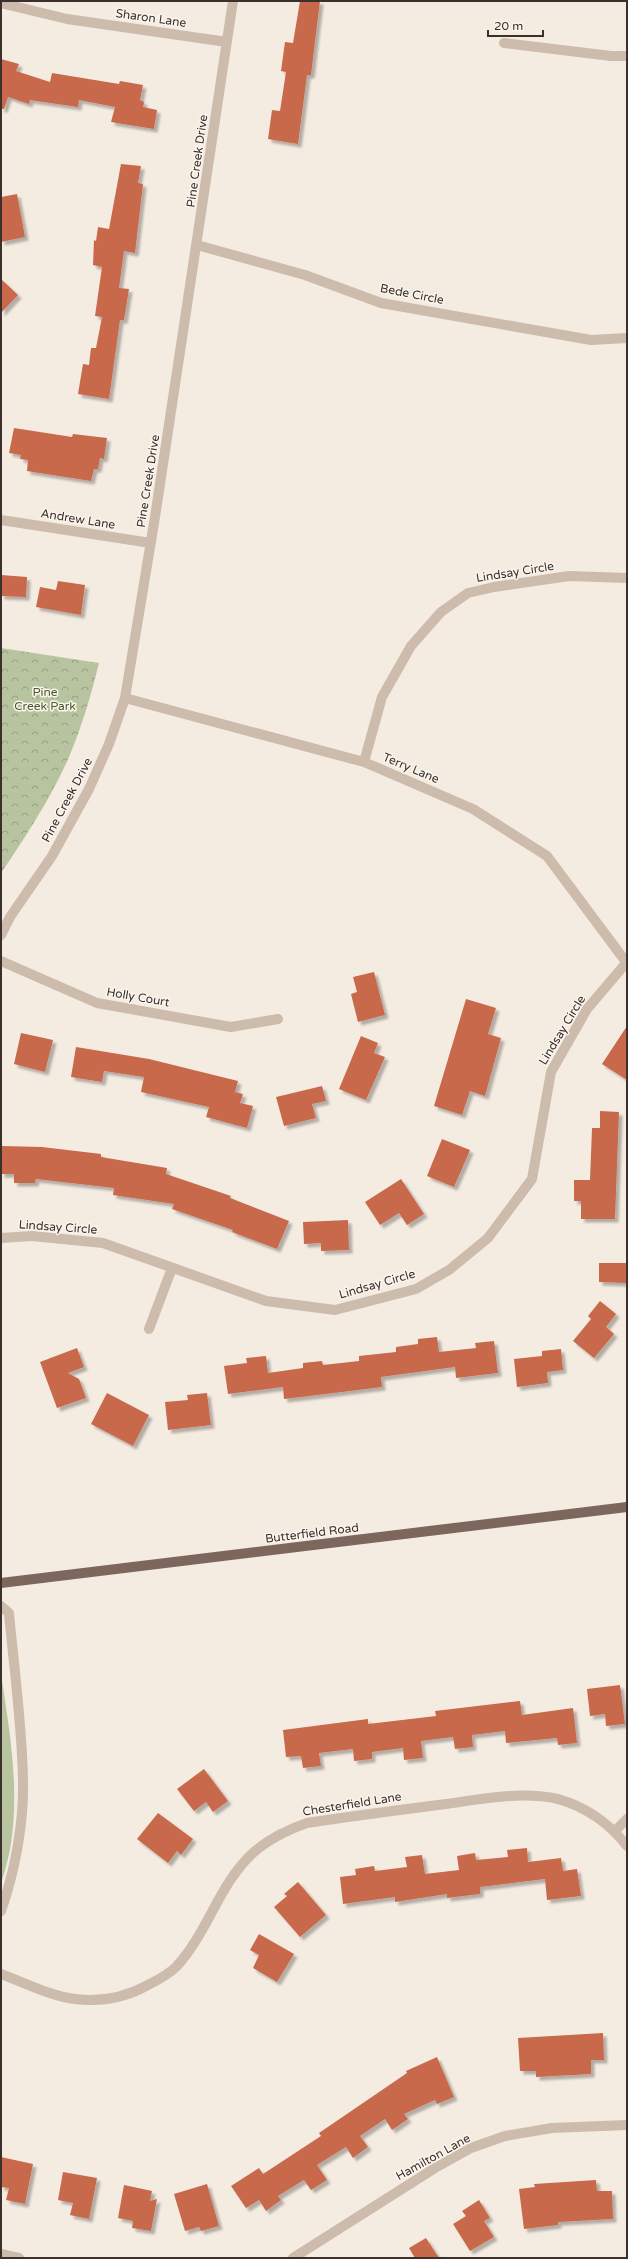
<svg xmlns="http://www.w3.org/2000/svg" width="628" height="2259" font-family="'Varela Round',sans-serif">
<defs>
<pattern id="park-crowns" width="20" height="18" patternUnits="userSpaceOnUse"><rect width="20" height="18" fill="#b8c4a0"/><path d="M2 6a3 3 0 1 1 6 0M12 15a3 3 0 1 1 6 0" fill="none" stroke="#97a083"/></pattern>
<filter id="shadow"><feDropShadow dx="3.5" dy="3.5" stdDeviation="1" flood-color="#0004"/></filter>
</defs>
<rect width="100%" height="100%" fill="#f4ebe1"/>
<path fill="#b8c4a0" d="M1,1673c10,69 24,142 0,210z"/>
<path fill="url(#park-crowns)" d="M1,648l98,15c-8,32 -17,63 -30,94 -18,41 -43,79 -68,116z"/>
<path fill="#c8694b" filter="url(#shadow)" d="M300,1h20l-9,74h-4l-9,69 -30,-5 4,-29 8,1 6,-39 -5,-1 4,-29 8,1z
M1,59l18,5 -3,7 34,11 2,-9 67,11 1,-3 23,4 -3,15 4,2 -1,5 14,3 -3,19 -43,-7 4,-15 -36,-7 -1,7 -48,-7 -1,4 -21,-7 -4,12h-3z
M121,164l20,2 -3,17 5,1 -8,69 -11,-2 -5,37 10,1 -5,31h-4l-11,79 -31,-5 5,-30 6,1 2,-17h5l6,-31 -7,-1 7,-49 -9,-2 1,-25 2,1 2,-14 11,2z
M17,194l8,43 -24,5v-45z
M1,279l17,16 -17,18z
M14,428l58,9 1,-3 34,4 -3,21 -4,-1 -2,11h-4l-3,12 -64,-10 1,-11 -8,-1 1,-4 -12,-2z
M1,575l26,2 -1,20 -25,-1z
M58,581l27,4 -4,30 -45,-8 4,-20 16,3z
M374,972l11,43 -27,7 -7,-28 6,-2 -4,-15z
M466,999l30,9 -8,26 13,4 -16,58 -15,-5 -8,24 -28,-9z
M627,1026v54l-25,-16z
M21,1033l32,7 -8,32 -31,-8z
M361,1036l17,7 -4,10 11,4 -19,43 -27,-11z
M76,1047l73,12 89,22 -3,11 8,2 -3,9 13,3 -6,22 -41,-11 3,-10 -68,-15 3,-15 -40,-6 -2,11 -31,-5z
M322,1086l4,15 -14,3 4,14 -32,8 -8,-29z
M600,1111l19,1 -4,107h-34v-18h-7v-21h16l2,-52h8z
M442,1139l28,11 -16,37 -27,-11z
M1,1146l41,1 59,7v3l66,11 -1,6 65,22 -1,2 59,23 -12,28 -45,-17 1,-2 -61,-21 2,-5 -61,-9 1,-7 -78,-9 -1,4h-21v-9h-13z
M401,1179l23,35 -17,11 -8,-12 -19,12 -15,-23z
M348,1220l1,30 -28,1v-8l-17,1 -1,-22z
M599,1263h28v20l-28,-1z
M600,1301l16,13 -10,13 8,7 -20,24 -21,-17 18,-22 -3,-3z
M437,1337l2,15 37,-4 -1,-5 19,-2 4,32 -42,5 -1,-11 -74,10 1,10 -56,7 -42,5 -1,-12 -55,7 -4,-28 23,-3 -1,-5 20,-2 2,17 35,-5v-5l19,-2 1,4 36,-4v-5l37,-4v-5l22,-3v-5z
M77,1348l7,19 -16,6 11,6 7,19 -29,10 -17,-46z
M561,1349l2,21 -16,2 1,11 -31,4 -3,-28 28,-3v-5z
M107,1393l42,22 -16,31 -42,-22z
M207,1393l4,32 -43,5 -3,-28 23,-2 -1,-5z
M620,1685l5,39 -19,2 -1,-12 -15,2 -3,-27z
M520,1701l2,14 51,-7 4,35 -19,2 -1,-7 -51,5 -1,-12 -33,4 1,12 -18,2 -2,-12 -32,4 2,17 -19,2 -1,-12 -31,4v7l-18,2 -1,-12 -34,4 2,13 -18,2 -2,-12 -15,1 -3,-27 85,-11v5l68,-8 -1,-5z
M204,1769l24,32 -15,11 -7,-10 -12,9 -17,-22z
M158,1813l35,26 -12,16 -4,-4 -9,12 -31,-24z
M527,1848l1,14 33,-4 2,13 14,-2 4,27 -34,4 -2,-21 -65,8v7l-33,4v-4l-52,8v-5l-52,7 -3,-27 16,-2 -1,-6 19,-3 1,5 32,-4 -2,-10 17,-2 3,19 34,-4 -2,-14 18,-3 1,7 32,-3 -1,-7z
M298,1882l28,33 -26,22 -26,-30 13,-11 -3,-2z
M259,1934l35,20 -17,28 -24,-14 6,-13 -9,-5z
M603,2033l1,27h-13v14l-55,3v-6h-16l-2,-33z
M437,2057l17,40 -17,7 -2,-4 -31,14 4,5 -16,11 -7,-11 -25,17 8,11 -15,11 -7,-11 -29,18 10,15 -16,10 -7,-10 -26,16 3,4 -15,11 -7,-11 -13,8 -15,-22 28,-18 4,6 58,-38 -2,-3 88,-60 -1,-2z
M1,2157l32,7 -8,40 -19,-4 3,-12 -8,-1z
M63,2172l34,6 -8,41 -19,-4 3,-12 -15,-3z
M596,2180l1,11h15l1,28 -55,3v3l-34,4 -5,-40 16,-2 -1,-3z
M207,2184l12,42 -18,5 -2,-4 -14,4 -11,-37z
M124,2185l28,6 -2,10 7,-2 -6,32 -19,-3 1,-7 -15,-3z
M479,2200l11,18 -6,3 10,16 -24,14 -17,-27 13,-8 -4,-5z
M426,2238l13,20h-24l-6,-10z"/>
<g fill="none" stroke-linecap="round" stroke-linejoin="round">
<path stroke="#cdbbac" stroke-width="10" d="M1,3l66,16 160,23
M504,43l107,13h16
M197,245l108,30 76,28 210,37 36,-2
M1,520l150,23
M125,698l239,64 109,47 74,47 79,106
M364,762l18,-65 29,-51 30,-34 27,-19 26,-6 75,-11 58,2
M1,935l9,-18 42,-61 37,-67 20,-45 16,-46 30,-181 78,-516
M1,961l96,42 134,24 47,-8
M1,1238l31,-2 71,7 163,58 69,9 81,-21 33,-19 39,-32 44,-59 19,-107 36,-63 40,-47
M149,1329l23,-61
M1,1606l8,7c5,55 13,111 14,167 1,43 -8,91 -22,131
M615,1831l12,-12
M1,1974c24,9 49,22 74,25 25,3 49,-1 71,-13 10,-5 22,-11 30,-19 32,-34 43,-84 78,-115 16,-14 33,-22 53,-29 46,-7 92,-13 139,-19 36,-5 76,-13 112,-5 28,8 51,24 69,47
M1,2254l18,4
M293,2258l142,-90 36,-20 34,-12 47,-8 75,-3"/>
<path stroke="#7d675c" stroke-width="10" d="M1,1583l626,-76"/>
</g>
<g text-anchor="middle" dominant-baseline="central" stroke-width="3" stroke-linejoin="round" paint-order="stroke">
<g font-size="12" fill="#3b302b" stroke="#fbf5ee">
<text transform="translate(151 18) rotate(8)">Sharon Lane</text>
<text transform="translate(197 161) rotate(-82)">Pine Creek Drive</text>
<text transform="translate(412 294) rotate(11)">Bede Circle</text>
<text transform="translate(148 481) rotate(-81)">Pine Creek Drive</text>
<text transform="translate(78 519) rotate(9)">Andrew Lane</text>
<text transform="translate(515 572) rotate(-9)">Lindsay Circle</text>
<text transform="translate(411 768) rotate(23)">Terry Lane</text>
<text transform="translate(67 800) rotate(-62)">Pine Creek Drive</text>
<text transform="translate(138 997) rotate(10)">Holly Court</text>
<text transform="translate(562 1030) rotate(-59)">Lindsay Circle</text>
<text transform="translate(58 1227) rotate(4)">Lindsay Circle</text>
<text transform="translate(377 1284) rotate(-16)">Lindsay Circle</text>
<text transform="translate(312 1533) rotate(-7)">Butterfield Road</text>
<text transform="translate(352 1804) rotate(-9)">Chesterfield Lane</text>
<text transform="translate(433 2157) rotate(-29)">Hamilton Lane</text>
</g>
<g font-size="12" fill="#4a5a2e" stroke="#fbf5ee">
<text x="45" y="692">Pine<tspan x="45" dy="14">Creek Park</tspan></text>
</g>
</g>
<rect width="628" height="2259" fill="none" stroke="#3b302b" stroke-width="4"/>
<path d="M488 30v6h55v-6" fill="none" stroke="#3b302b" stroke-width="2"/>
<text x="494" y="30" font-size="12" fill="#3b302b" stroke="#fbf5ee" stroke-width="3" paint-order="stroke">20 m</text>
</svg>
